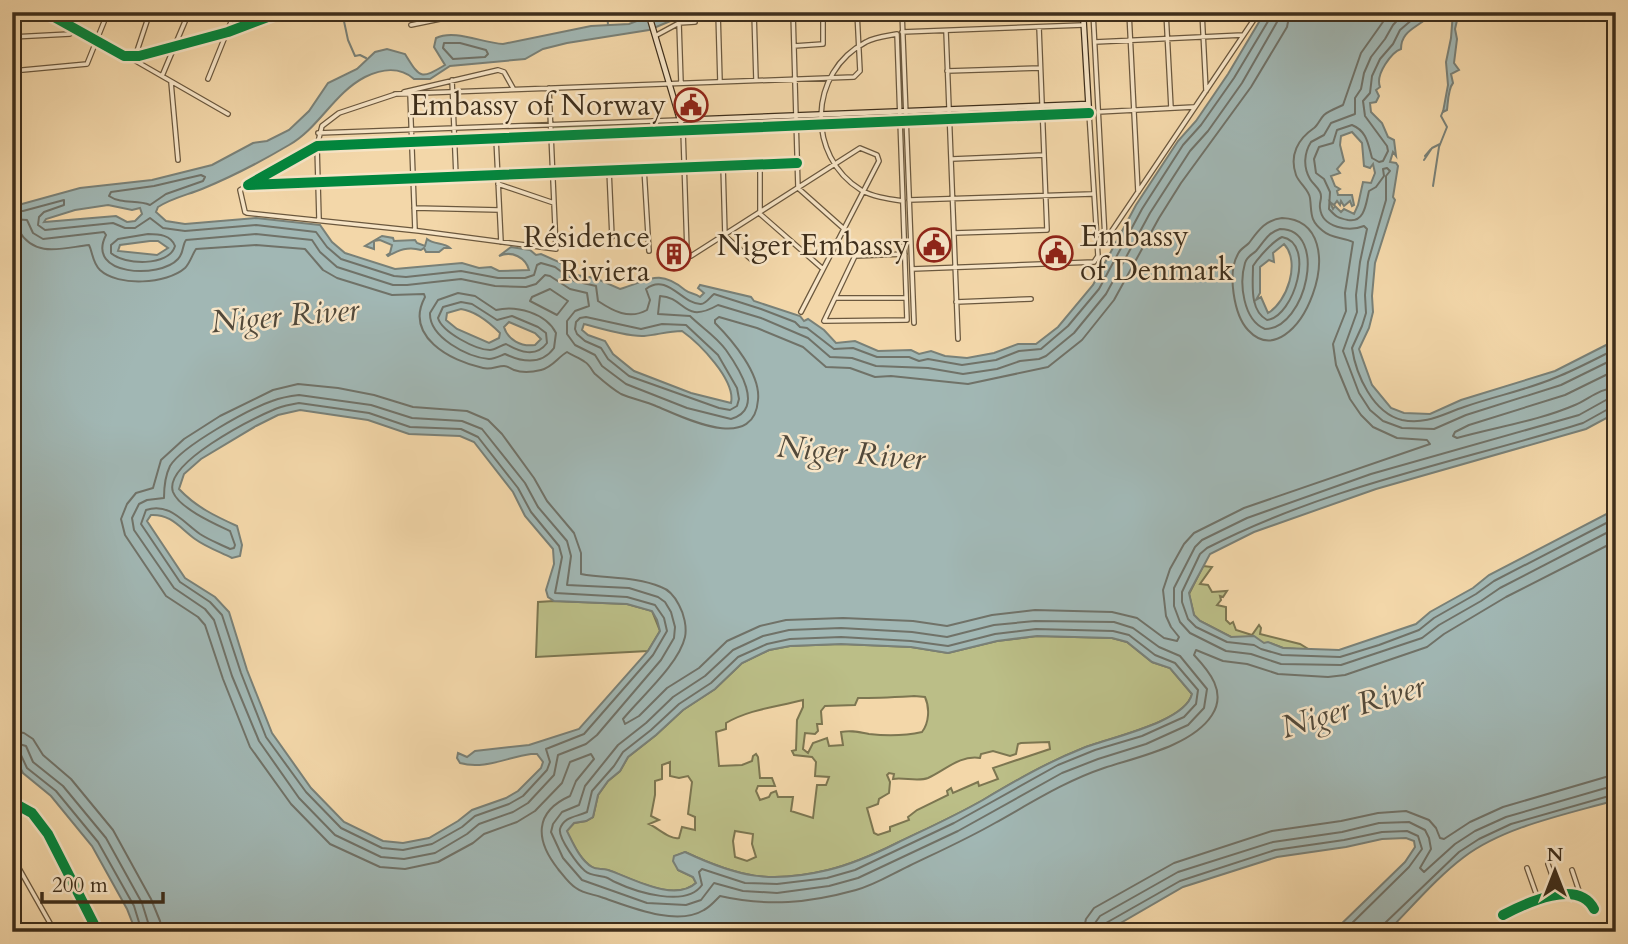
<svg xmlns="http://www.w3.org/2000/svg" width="1628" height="944" font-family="Cardo,serif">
<rect width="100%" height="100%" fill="#f3d7a9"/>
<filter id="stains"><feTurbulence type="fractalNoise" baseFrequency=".00286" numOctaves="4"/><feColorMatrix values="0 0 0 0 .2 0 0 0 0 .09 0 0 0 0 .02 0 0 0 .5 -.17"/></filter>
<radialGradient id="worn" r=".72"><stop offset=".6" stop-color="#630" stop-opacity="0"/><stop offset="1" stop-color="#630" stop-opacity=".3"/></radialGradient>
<path fill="#bbbe87" stroke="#7c7651" stroke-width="2" fill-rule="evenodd" d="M1085,107v3l-534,22v-6z
M1203,566l9,1 -12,17 8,1 4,7 15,-1 -4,6 -3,-1 1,4 -4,5 9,2v13l4,4 3,-2 3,8 16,5 7,-10 2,3 -1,6 40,10 10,6 -27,-2 -13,-5 -6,1 -10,-7h-23l-31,-16 -6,-6 -5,-21z
M554,601l73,3 25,7 8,20 -12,20 -112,6 2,-55z
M1037,636l75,2 15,4 25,20 18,6 22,26c-7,29 -85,44 -111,55 -35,14 -66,32 -98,51 -28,16 -57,29 -86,43 -22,11 -44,21 -69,27 -59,14 -90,7 -143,-18l-10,4 3,14 15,7 3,6c-22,20 -66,-5 -88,-13 -6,-2 -11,0 -16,-3 -12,-7 -19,-24 -26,-36l8,-8 12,-2 7,-4 5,-22 10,-14 12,-10 8,-14 28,-22 27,-25 32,-21 27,-26 27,-13 21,-4 51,-2 70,3 37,6 49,-12zM914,696l11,1c5,11 4,26 -3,35 -18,4 -35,4 -53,2 -11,-2 -17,-4 -28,-2l2,13 -14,1 -2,-8 -14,5 -5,10 -5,-4 2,-16 10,1 3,-3 -1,-7h5l-1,-13 4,-5 30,-1 3,-7c19,0 37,-1 56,-2zM803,700v7l-6,13 -1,30 -4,1 2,4 18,2 4,5 -1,14 14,1 -3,8h-9l-4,33 -22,-7 2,-14h-15l-2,-6 -5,2 -2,4 -9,3 -4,-9 2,-5h17l-3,-8h-12l-2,-21 -2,-3 -3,2 -1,5 -10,4 -23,1 -3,-34 10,-3v-6c24,-14 51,-16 77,-23zM1049,742l1,7 -57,19 5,11 -19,7 -1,-4 -25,11 -2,-5 -4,3 1,4 -31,15 -9,7 1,3 -19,7v4l-12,4 -4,-2 -7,-25 11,-4 1,-5 10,-6 1,-11 -3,-7 2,-2 5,1 -1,5c10,-2 25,3 35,-1 18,-8 31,-23 52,-20l1,-4 12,-3 17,5 6,-2 2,-10 3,-1zM670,762v14l9,2 9,-2 4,6 -4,32 7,3v13l-13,-3 -3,11c-9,2 -21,-10 -30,-14l10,-4 -8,-4 4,-21v-14l7,-2v-14zM735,831l18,3 -1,10 4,13 -9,4 -12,-4 -2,-16z"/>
<path fill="#a1b7b4" stroke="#798077" stroke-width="2" fill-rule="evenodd" d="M660,12h32l-43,18 -82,13 -24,6 -18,10 -75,7 -20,13h-16c-15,-13 -32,-10 -49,-2 -31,16 -46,51 -76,68 -27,16 -58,32 -87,44 -15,6 -30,9 -44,18l-2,5 10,9 19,3 71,-6 64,7 12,17 13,11 50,16 67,-6 17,5 12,-1 8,4 30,-1c-3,-12 -17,-20 -30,-14l12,-9 19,3 6,5 5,-1 18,8 17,13 19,3 25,11c28,-8 38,-21 65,1 5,4 10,3 15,7l4,-4 -6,-5 2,-3 51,12 3,4 46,15 4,5 4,-2 16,11 12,13 19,-2 23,10 33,-1 8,4 12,-3 14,5 22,2 27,-5 24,-9h18l22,-17 35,-42 43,-80 42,-64 18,-20 32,-47 37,-62h165c-3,3 -4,8 -8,10 -11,8 -21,12 -21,27 -9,3 -26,25 -21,38l-4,3 3,6 -3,6 -6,1 1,9 11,11 6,14 6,3 2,16 -3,-4 -3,10 6,1 2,3 -5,31 2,3 -20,63 -3,33 1,16 -4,16 -10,21 13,36 19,23 13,5 26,1 31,-14 94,-29 61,-31v73l-30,16 -210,60 -122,43 -44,22 -21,39 5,22 6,6 31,16 23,-1 10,7 4,-1 15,6 56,2 77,-26 14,-12 43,-24 16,-13 127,-66v291c-48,14 -111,26 -152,57 -28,21 -52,50 -77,75h-54l72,-70 10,-15 -1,-6 -8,-3 -24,1 -36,8 -69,10 -94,30 -78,45h-969l-9,-23 -35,-63 -41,-50 -28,-23 -11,-21v-548h10l58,-16 72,-8 60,-15 41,-22 14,-2 22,-11 20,-19 19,-28 29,-14 18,-17 12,-3 18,5c15,24 15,26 40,11l-11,-18 2,-9c19,-9 46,5 67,6l88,-18 38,-2zM1352,132l10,11 2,23 6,2 3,-4 2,9 -4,10 -8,-1 -5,23 -4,9 -10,-5 -3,3 -6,-6 -2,3 -3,-7 4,3 3,-4 3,4 1,-4 3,5 6,-5 2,5 2,-1 -2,-10h-14l-1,-4 3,-2 -5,-3 -4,-10 9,-3 -3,-4 7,-8 -4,-16 1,-9zM108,205l24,5 8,-2 2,6 -7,7 -8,1 -11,-6 -72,6 2,-3 29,-9zM150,241h8l10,7 -11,7 -39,-4 2,-6zM1284,244c17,18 3,58 -16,69l-7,-16 -5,3 4,-7v-26l9,-7 5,2 -1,-9zM461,309c14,2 29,14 39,24l-1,5 -10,5 -32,-14 -11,-9 1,-7zM509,322l26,11 6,6 -6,6c-14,2 -27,-5 -31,-18zM584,324c14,4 45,13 60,12 13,-1 24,-5 38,-5 17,12 54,49 49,72l-40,-10 -57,-22 -21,-17 -8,-13 -17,-6 -6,-5zM300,410l68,10 41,14 51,2 14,6 39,50 12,24 28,33 1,15 -8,26 2,7 6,4 73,3 25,7 5,9 3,11 -12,20 -69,78 -50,16 -54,6 -8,6 -9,-4 -1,5 3,5c24,7 48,-6 71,-9h6l6,8 -2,6 -23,23 -12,7 -34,12 -14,11 -29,17 -26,5 -20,-2 -39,-19 -33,-34 -39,-55 -25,-63 -18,-58 -14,-15 -30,-19 -38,-57 4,-6c20,-1 29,13 44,24 11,8 25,13 37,19l8,-2 2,-11 -5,-19c-22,-10 -41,-19 -58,-37l5,-15 17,-15 55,-33 22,-11zM1037,636l75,2 15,4 25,20 18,6 22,26c-7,29 -85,44 -111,55 -35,14 -66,32 -98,51 -28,16 -57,29 -86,43 -22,11 -44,21 -69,27 -58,14 -90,7 -143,-18l-11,4 -1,5 5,9 15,7 3,6c-22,20 -66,-6 -88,-13 -6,-2 -11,0 -16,-3 -12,-7 -19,-24 -25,-36l7,-8 12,-2 7,-4 5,-22 10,-14 12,-10 8,-14 28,-22 27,-25 32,-21 27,-26 27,-13 21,-4 51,-2 70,3 37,6 49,-12z
M1453,12h6l-4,17 2,10 -3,24 5,7 -8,4 2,9c-5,6 -5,19 -6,27l-4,2 5,-27 -2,-23 5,-24z
M382,236l11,2 1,3 21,-1 2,3 8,3 2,-7c7,6 17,3 23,9h-6l-5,4h-13l-2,-4 -3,2c-13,-4 -22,0 -33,6l-1,-1 3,-2 2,-8 -12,-5 -6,1v8l-9,-3z"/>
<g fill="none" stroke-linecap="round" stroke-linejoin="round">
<path stroke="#707268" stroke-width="2" d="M1390,12l-29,41 -18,52c-6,3 -13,5 -19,10 -4,4 -6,10 -10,13 -16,11 -25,27 -18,47 3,8 13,15 14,23 2,15 -1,22 13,33 9,8 21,6 30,11l-8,51 1,18 -13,33 3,21 14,34 11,16 12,12 24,11 30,2 3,4 -186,64 -50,25 -10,11 -14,25 -7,21 3,26 5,11 8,10 -2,4 -13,-3 -27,-20 -25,-6 -77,-2 -43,5 -45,11 -34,-5 -70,-3 -57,2 -26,6 -33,15 -28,27 -32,20 -28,28 -14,8 -2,-5c18,-22 56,-55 62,-82 2,-10 -1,-23 -6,-32 -4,-8 -9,-15 -18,-18 -27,-11 -53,-8 -80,-13v-21l-7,-20 -27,-32 -13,-23 -32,-44 -14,-14 -21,-9 -54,-4 -39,-12 -36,-7 -40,-4 -25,6 -53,26 -36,23 -23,21 -8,28 -17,5 -9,11 -6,15 4,16 41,61 32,21 7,8 18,54 27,68 41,57 39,40 50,23 25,2 33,-7 35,-19 11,-9 33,-12 18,-11 27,-28 8,-21 21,-8 3,5 -18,22 -6,15c-36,16 -35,44 -12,73 5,6 11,15 18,19 8,6 17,6 25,9 27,9 75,30 103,13 6,-3 11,-9 16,-14 48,11 89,7 136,-6 19,-5 36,-16 53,-24 29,-14 58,-27 86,-43 36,-20 70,-42 109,-55 33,-11 88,-22 108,-53 15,-23 -3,-44 -18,-60l2,-5 27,11 24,3 31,10 50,3 17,-2 82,-28 17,-13 62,-37 110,-56
M1405,12l-12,13 -8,14 -14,18 -7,16 -3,16 -6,9v16l-24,9 -7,12 -13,7c-7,11 -8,25 -1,37 3,5 7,7 10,13 3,6 -1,9 0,16 2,20 29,24 44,18l3,3 -7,33 -4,33 1,17 -14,39 16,42 11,17 13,11 19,7 32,1 32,-14 95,-30 55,-27
M1421,12l-21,18 -7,14 -13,15 -8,17 -2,17 -7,8 2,15 22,30 1,5 -5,10 -4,1 -7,-4c-4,-14 -5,-27 -20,-33l-15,5 -4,13 -14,4 -5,12 2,14 8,6 6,13 -1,17c7,8 9,9 19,11 17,3 18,-17 21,-29l7,-4 8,-11 -1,-7 4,-1 3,3 -4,5v24l-18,62 -3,33 1,18 -4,13 -10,22c4,27 21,65 50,72 24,5 41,-6 62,-13 31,-11 63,-17 93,-30 20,-8 40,-19 59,-28
M444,43h16l26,7 2,4 -3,3 -32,2 -10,-11z
M201,175l4,2 -2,4 -37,13 -16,11c-13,-6 -28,0 -41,-9l2,-4 43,-6z
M12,211h11l41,-11v5l-20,7 -5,5 -1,8 7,5 68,-7 12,5h10l15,-10 13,10 22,3 71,-6 60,7 11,15 14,12 53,17 12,1 55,-6 37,7h27l9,-3 3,-10 4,-2 14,4 19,14 22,5 2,15c15,10 31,19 49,9l3,-10 -4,-11c21,-17 37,16 55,15 5,0 9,-7 13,-10l47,15 34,13 5,5 7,1 27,21 19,-1 24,9h32l10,4 9,-2 34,6 34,-5 23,-9 22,-2 27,-23 31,-37 43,-80 41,-64 18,-20 33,-47 36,-60 1,-6
M1282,218c79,3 14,164 -34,112 -14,-15 -21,-57 -10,-76 2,-5 7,-7 11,-11 9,-12 16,-23 33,-25z
M12,219l15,1 6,13 10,6 61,-7 2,3c-21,41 54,44 72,24 6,-6 4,-14 8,-19l70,-6 56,6 8,12 17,15 56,18h14l54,-6 34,7 31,1 10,-3 9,-9 5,1 20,13 17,4 2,13 -14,5 -8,10v13l8,11 20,10 7,11 24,18 61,24 44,11c35,-10 7,-52 -5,-69 -10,-14 -25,-23 -36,-34l-32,-2 2,-18c26,1 23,29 58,9l43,13 47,20 22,19 22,1 24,8 52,2 35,6 34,-5 23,-8 19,-2 7,-3 28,-23 32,-39 44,-81 40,-62 18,-20 34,-48 35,-61 2,-10
M1280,229c49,0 26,100 -15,100 -22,-9 -26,-46 -20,-66 2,-7 7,-8 11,-12 8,-9 11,-18 24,-22z
M12,230l7,1c16,27 43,17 70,14 4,8 3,17 11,25 18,17 67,14 85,-2 5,-5 7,-13 11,-19l60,-4 49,4 18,21 14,8 55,17 32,-1 1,3c-21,39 25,64 58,71 8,2 14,-2 21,-2 4,0 7,3 10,4 8,3 19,2 27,0 12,-3 17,-13 26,-18 6,4 13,6 18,10 5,3 7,9 10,12 8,7 17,15 26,20 11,5 24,7 35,12 27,11 98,48 102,-6 3,-26 -26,-60 -43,-77v-3l4,-3 38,11 46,19 23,20 24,1 25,9 16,-1 77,8 80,-17 34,-27 32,-40 45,-82 22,-35 70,-96 36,-60 3,-15
M148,234c11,0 23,1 27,12 -6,21 -51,19 -64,7v-8l7,-6z
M1282,237c34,6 12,80 -15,83 -18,-10 -14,-36 -14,-54 5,-8 20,-25 29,-29z
M550,289l18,12 -11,14 -27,-14 2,-4z
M458,293l17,3 21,14c20,-5 50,3 60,23l-2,15c-13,18 -32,14 -49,6 -5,2 -10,5 -16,5 -22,-2 -60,-22 -59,-46l8,-13z
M461,302l11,2 25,16 15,-4 26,11 8,6 1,10c-11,15 -27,9 -41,1 -5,1 -11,6 -16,6 -14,0 -48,-18 -52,-32l5,-11z
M586,317l55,12 21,-5 24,1 32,30 19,33 2,11 -2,7 -7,4 -11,-2 -90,-32 -21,-17 -7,-11 -16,-7 -8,-7 -2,-5 1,-7 4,-4z
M1616,370l-51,25 -96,30 -14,7 -2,4 4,2c39,-11 81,-17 118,-33 14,-6 25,-17 41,-17
M299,395l72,10 41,13 50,3 20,8 43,54 13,24 29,34 4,15 -4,29 62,3 29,9 7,5 6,10 4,15 -1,11 -13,22 -64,75 -11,9 -28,11 -4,20 -26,28 -15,9 -34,12 -12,10 -32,19 -31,6 -23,-2 -46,-22 -36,-37 -40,-57 -27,-65 -18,-56 -9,-11 -31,-21 -40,-58 -2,-12 7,-14 8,-4 17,-2c0,-11 1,-22 6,-32 12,-20 79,-57 102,-65 8,-3 18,-5 27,-6z
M1616,398l-10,2 -27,15 -208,59 -124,44 -45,22 -7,7 -21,41v18l6,16 10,11 36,18 25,3 30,10 60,1 81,-27 17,-13 42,-24 19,-13 116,-60
M299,403l70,10 41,14 51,2 17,8 40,51 13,24 28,34 3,11 -7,36 72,4 28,8 9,13 3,13 -14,24 -69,79 -38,15 4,13 -3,8 -24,26 -14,8 -34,12 -13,11 -30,17 -29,6 -21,-2 -41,-20 -35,-36 -40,-55 -25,-64 -19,-58 -12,-13 -30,-20 -39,-58 5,-14c23,-8 37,12 54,24 9,6 20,10 30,15l4,-1 1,-3 -5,-14c-15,-7 -51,-23 -57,-39 -10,-29 79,-73 100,-82 8,-4 17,-5 26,-7z
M1616,407l-6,1 -27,15c-126,39 -258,64 -376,125l-7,6 -18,38v10l6,17 8,8 31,15 27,3 7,4 21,6 58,2 39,-12 40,-15 15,-12 42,-24 18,-13 122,-63
M1035,621l79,1 19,6 26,19 21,9 27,33 -3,19 -16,17 -42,19 -48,15 -36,14 -104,58 -100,47 -29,8 -52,7 -34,-2 -29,-8 -13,17 -15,5 -39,-2 -65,-23 -19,-22 -12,-26 2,-8 9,-12 17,-7 6,-19 33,-41 28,-22 27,-26 32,-21 28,-26 30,-14 26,-6 52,-2 71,4 35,5 47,-12z
M1036,629l77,2 16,4 26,20 20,8 23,27 -2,14 -12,13 -42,19 -47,14 -37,15 -104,58 -99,47 -28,8 -50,6 -32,-1 -43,-14 -3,3 3,13c-16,23 -66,7 -87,-3 -3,-1 -6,-4 -10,-5 -7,-2 -14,-1 -20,-6 -7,-6 -27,-33 -25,-42 4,-13 17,-12 27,-17l5,-21 22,-25 9,-14 28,-22 28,-26 32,-21 27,-26 29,-13 23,-5 51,-2 70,4 37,5 47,-12z
M12,731l12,2 9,6 10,16 28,24 42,51 38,69 9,22 2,11
M12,742l14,4 7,16 30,24 43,52 36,65 9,29
M12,750l8,3 7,15 29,23 42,51 36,64 8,26
M1083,932l3,-13 8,-11 80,-45 98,-32 69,-10 37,-8 28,-2 23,9 7,8 4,10 4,1 26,-17 33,-15 113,-33
M1094,932l1,-9 5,-7 78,-44 95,-30 69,-10 37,-9 30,-1 16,8 4,8 2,11 -11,19 4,4 31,-28 20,-13 31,-14 110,-32
M1103,932l3,-9 74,-42 95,-31 69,-10 38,-8 25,-1 11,5 4,13 -13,18 -66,65
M1382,932l2,-8 75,-72 20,-13 32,-15 105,-30"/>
<path stroke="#798077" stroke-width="2" d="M342,12l6,28 7,16 5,-1 6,3
M607,12l1,13
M1425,156l6,-7
M1424,160l8,-12 8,-4
M1433,186l6,-39 8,-20 -6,-11 2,-5
M1616,879l-5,10 5,14"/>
<defs>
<path id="street" d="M45,12l79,44h15l89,-24 53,-20
M150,12l-16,48 94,54
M718,12l2,70
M754,12l2,68
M793,12l5,176 45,40
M902,12l12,311
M1093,12l12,227
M1129,12l9,180
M1166,12l5,96
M1202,12l4,79
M60,21l4,-9
M679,23l2,60
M411,25l63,-13
M946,31l12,308
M902,32l182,-7
M655,36l24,-13 16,-1
M12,37l58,-3 4,-4
M1095,42l148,-7
M794,46l29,-2v-32
M12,71l75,-7 21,-52
M947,71l93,-3
M162,76l27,-64
M208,79l27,-67
M452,80l4,96
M171,82l7,78
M404,92l94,-22 6,2 9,16
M395,94l459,-17 6,-6 -3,-59
M410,94l5,136
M1098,112l96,-5
M318,133l362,-13
M496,138l5,104
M952,159l92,-4
M797,163c-183,6 -366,15 -549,22l69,-39 366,-16 4,121 4,5 169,-108 17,7 2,6 -78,151
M760,164v47
M723,165l2,71 28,25
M644,168l5,83
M609,170l3,67
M498,184l56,19
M248,185l-8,5 5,22 2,1 172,18 137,18 -7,-161
M909,200l183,-6
M414,208l85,2
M759,213l64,56
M319,219l-2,-73 5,-20 17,-13 57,-19
M954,233l93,-3 -8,-203
M1105,241l152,-226 -19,-3
M836,246l19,10 50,-2
M855,256l-31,65 83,-1 -10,-286c-10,2 -22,3 -31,8 -58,30 -60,114 -5,148 12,7 28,9 42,11
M912,269l182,-7 4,-6 -9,-143
M835,298h71
M956,302l75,-3
M12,802l20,11 16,21 50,98
M12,856l43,76
M1548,864l11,31
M1527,868l11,31
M1572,870l8,24
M1503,915c23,-12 75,-37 91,-6
M76,932l18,-9"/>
<path id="secondary" d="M648,12l35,118 406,-17 -6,-101
M681,120l407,-16"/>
</defs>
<use href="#street" stroke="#6b583e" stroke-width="6"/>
<use href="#secondary" stroke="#3e2e1b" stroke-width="7"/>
<use href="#street" stroke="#f7e5c7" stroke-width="3.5"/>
<use href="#secondary" stroke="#f7e5c7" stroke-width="4.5"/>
<defs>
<path id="cycleway" d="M45,12l79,44h15l89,-24 53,-20
M797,163l-549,22 69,-39 772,-33
M12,802l20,11 16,21 50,98
M1503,915c23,-12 75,-37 91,-6"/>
</defs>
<use href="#cycleway" stroke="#f7e5c7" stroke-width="15"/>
<use href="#cycleway" stroke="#00873e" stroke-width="10"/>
</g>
<defs>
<symbol id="civic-ring" viewBox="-11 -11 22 22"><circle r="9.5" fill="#f7e5c7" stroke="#8f2418" stroke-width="1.5"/><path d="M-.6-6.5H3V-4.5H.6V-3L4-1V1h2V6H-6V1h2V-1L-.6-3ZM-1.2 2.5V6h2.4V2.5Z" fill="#8f2418"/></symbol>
<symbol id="building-ring" viewBox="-11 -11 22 22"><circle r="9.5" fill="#f7e5c7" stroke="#8f2418" stroke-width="1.5"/><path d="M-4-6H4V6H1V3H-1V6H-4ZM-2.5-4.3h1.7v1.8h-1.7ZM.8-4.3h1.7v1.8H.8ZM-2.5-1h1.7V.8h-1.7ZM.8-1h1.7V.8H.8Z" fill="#8f2418"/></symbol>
</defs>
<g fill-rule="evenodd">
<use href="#civic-ring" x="672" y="86" width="38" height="38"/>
<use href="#civic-ring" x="915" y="226" width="38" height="38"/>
<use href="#civic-ring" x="1037" y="234" width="38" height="38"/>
<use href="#building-ring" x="655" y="235" width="38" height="38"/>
</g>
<g text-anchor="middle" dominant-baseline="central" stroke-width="5" stroke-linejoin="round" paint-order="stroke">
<g font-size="30" fill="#3e2e1b" stroke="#f7e5c7" text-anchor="end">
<text x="666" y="105">Embassy of Norway</text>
<text x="1080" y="236" text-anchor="start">Embassy<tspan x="1080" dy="34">of Denmark</tspan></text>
<text x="650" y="237">Résidence<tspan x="650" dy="34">Riviera</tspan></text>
<text x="909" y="245">Niger Embassy</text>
</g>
<g font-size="32" font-style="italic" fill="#52493a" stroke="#f7e5c7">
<text transform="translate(285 316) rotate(-5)">Niger River</text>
<text transform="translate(851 453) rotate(5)">Niger River</text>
<text transform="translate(1353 707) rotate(-17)">Niger River</text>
</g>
</g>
<rect width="1628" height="944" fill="none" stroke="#f3d7a9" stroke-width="42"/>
<rect x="14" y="14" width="1600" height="916" fill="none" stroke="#3e2e1b" stroke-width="3.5"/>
<rect x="21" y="21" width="1586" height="902" fill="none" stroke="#3e2e1b" stroke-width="2"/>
<g transform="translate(1555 871)" stroke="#f7e5c7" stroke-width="5" paint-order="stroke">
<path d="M0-5L12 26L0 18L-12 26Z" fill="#3e2e1b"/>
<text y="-10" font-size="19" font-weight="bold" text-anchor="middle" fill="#3e2e1b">N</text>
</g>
<path d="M42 892v10h121v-10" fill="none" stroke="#3e2e1b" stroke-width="3.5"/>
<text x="52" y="892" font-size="21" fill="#3e2e1b" stroke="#f7e5c7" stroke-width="5" paint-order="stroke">200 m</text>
<rect width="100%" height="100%" filter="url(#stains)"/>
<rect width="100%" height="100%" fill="url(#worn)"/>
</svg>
